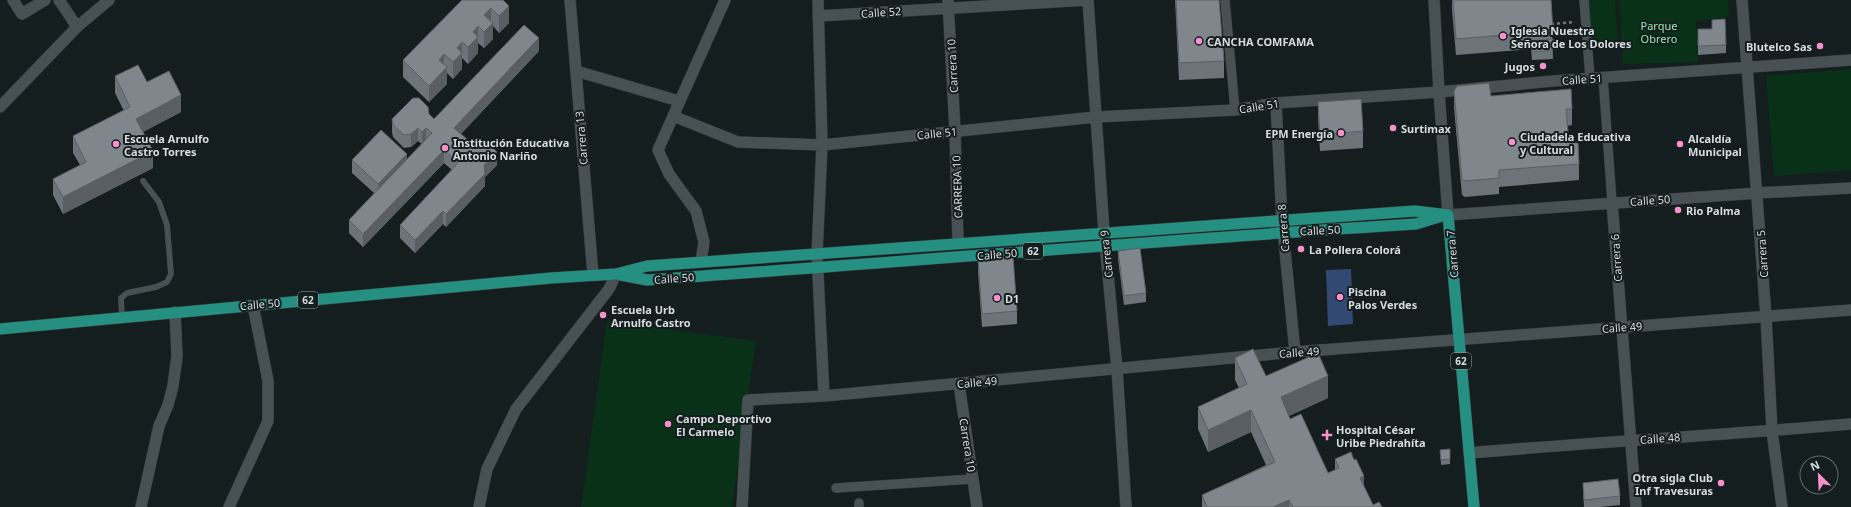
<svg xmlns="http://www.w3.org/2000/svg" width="1851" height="507" font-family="'Noto Sans',sans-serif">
<rect width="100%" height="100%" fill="#151e1f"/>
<path fill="#083117" d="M1585,0h30l3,45 -29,1z
M1619,0h109l1,17 -33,4 2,41 -75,2z
M1851,69v101l-77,6 -8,-100z
M607,321l149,20 -24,166h-151z"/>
<path fill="#324973" d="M1351,269l2,55 -25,2 -2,-56z"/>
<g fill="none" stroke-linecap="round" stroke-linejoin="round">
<defs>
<path id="service" d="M122,317l-1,-19 6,-5 29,-6 11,-5 4,-8 -4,-49 -8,-23 -16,-21"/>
<path id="pedestrian" d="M1225,0l10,110
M1584,0l6,78
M1603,77l9,125
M836,488l137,-9
M859,503v4"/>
<path id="minor" d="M13,0l9,14 23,-14
M59,0l18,27
M570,0l23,275
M818,0l4,145 -5,109 7,142
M1088,0l16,232 13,137 9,138
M1434,0l5,92 9,123 310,-22 93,-5
M1742,0l24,317 6,114 10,76
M948,1l7,130 3,112
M818,16l270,-16
M576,71l103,30
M1276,103l6,117 13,132
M0,107l77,-80 32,-27
M673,116l65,26 84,3 274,-28 139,-7 41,-7 163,-11 114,-11 298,-21
M1612,202l24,305
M701,262l3,-20 -8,-31 -27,-37 -11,-24 67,-150
M959,384l18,123
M1469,453c128,-11 255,-18 382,-29
M141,507l18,-81 9,-21 5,-19 4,-30 -2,-44
M229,507l39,-86v-40l-15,-76
M479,507l8,-38 29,-60 93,-120 7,-15
M742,507l6,-107 76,-4 471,-44 556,-42"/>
<path id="primary" d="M1448,215l26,292
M621,275l26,5c257,-18 513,-40 769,-56l26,-8
M0,329l551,-51 65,-4 31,-8 768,-55 33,4"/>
</defs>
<use href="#service" stroke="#353b3c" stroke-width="6"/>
<use href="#pedestrian" stroke="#353b3c" stroke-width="10"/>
<use href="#minor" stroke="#353b3c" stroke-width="12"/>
<use href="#primary" stroke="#353b3c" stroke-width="12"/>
<path stroke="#717879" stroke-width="2.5" stroke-dasharray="3 3" stroke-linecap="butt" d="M1551,24l24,-2"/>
<use href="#service" stroke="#475153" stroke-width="5.5"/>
<use href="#pedestrian" stroke="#475153" stroke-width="9"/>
<use href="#minor" stroke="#475153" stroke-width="11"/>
<use href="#primary" stroke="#258f82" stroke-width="11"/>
</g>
<path fill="#6d7479" d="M503,0l6,23 -10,10 -6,-7v13l-9,9 -6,-5v10l-10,11 -6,-6v11l-9,10 -6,-6v11l-18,18 -26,-25v-17z
M1175,0h44l5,61v17l-45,2z
M1452,0h99l2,59 -21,1 -1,-11 -75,6 -4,-45z
M1698,29h14l14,16v8l-28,2z
M539,51l-78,83 36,31 -12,12v9l-39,41 -3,-3 -28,29 -15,-15v-13l52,-55 -8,-7 -81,84 -14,-14v-13l25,-27 -22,-20v-13h55l15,-16 -4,-3 -7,6 -7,1 -11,-11 -1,-5v-13l37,-5 5,5z
M115,76l32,6 34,30 -38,20 10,36 -90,46 -10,-19v-16l27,-14 -7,-12v-17l51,-25 -9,-18z
M1454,91l37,5 81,13v16l-5,1 2,17 10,21v16l-80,7v7l-34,3 -3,-2 -8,-87z
M1318,102l45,29v17l-43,3 -2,-33z
M1118,251l28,42v9l-22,3 -6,-46z
M978,259l39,52v13l-35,3 -4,-55z
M1235,358l31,18 62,22 -39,18 1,3 38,54 7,-3v-11l29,27 9,19 9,2h-180v-12l64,-30 -15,-33 -43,20 -10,-23v-22l41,-19 -4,-8z
M1440,450l10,9v5l-9,1z
M1583,483l37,13v9l-20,2h-16l-1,-16z"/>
<path fill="#595e63" d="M509,6v17l-10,10v-17z
M491,8v16l2,-1v16l-9,9v-33z
M478,26v27l-10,11v-17l5,-15z
M539,38v13l-85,90v-13z
M462,42v27l-9,10v-17l4,-14z
M444,54v16l3,-3v17l-18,18v-16l10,-26z
M181,95v17l-45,23v-16z
M418,128v13l-7,6v-13z
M426,128v13l-4,4v-13z
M444,150v13l-81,84v-13z
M153,151v17l-90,46v-17z
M497,152v13l-12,12v9l-39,41v-13l38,-49z
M407,154v13l-29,30v-13z
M443,211v13l-28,29v-13z
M1328,376v22l-47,21v-22z
M1251,410v22l-43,20v-22z
M1364,476v22l-4,-20z
M1289,500v7h-16z"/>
<path fill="#7f878d" stroke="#595e63" d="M462,0h41l6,6 -10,10 -8,-8 -7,7 9,8 -9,9 -6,-6 -5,6 5,5 -10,10 -6,-5 -5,6 5,5 -9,9 -9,-8 -5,6 8,7 -18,19 -26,-26z
M1176,0h43l5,61 -45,2z
M1453,0h98l2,31 -97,8z
M1725,19l1,26 -28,1v-17h14v-9z
M524,25l15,13 -85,90 22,19 2,-2 3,1 5,-5 11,11 -13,13 1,9 -39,40 -3,-3 -28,29 -15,-15 58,-62 -14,-13 -81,84 -14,-14 83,-87 -6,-5 -4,4 -4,-4 -7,6 -7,1 -11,-10 -1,-6 21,-21h6l9,9 1,7 5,5z
M1553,39v11l-21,2 -1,-11z
M138,65l9,17 22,-11 12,24 -45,24 17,32 -90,46 -10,-18 33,-17 -13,-26 57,-29 -15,-31z
M1489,83l2,13 80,-7 1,20h-6l3,34h9l1,21 -80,6v8l-34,3 -3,-2 -8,-88 3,-5z
M1361,99l2,32 -43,4 -2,-33z
M381,130l26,24 -29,30 -26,-24z
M1140,248l6,45 -22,3 -6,-45z
M1013,256l4,55 -35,3 -4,-55z
M1253,349l13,27 52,-23 10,23 -47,21 9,22 11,-5 27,59 11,-5 -4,-9 16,-7 3,8 2,-1 8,17 -4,2 13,27 6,-3 3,5h-89l-4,-7 -16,7h-66l-5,-12 73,-33 -24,-52 -43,20 -10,-23 49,-23 -12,-26z
M1450,449v10l-9,1 -1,-10z
M1618,479l2,17 -36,4 -1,-17z"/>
<g fill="#f890cb" stroke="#151e1f" stroke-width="1.5">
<circle cx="1503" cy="36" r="4"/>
<circle cx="1199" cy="41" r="4"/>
<circle cx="1820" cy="46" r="4"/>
<circle cx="1543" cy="66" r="4"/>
<circle cx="1393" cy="128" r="4"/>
<circle cx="1341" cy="133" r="4"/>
<circle cx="1512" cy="142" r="4"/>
<circle cx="116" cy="144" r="4"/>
<circle cx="1680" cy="144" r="4"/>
<circle cx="445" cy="148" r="4"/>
<circle cx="1678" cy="210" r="4"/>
<circle cx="1301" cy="249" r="4"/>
<circle cx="1340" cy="297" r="4"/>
<circle cx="997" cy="298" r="4"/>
<circle cx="603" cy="315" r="4"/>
<circle cx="668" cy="424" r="4"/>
<path d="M1325 429h4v4h4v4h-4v4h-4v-4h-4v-4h4z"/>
<circle cx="1721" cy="483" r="4"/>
</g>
<g text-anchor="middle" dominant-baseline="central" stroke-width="4" stroke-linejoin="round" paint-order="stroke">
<g fill="#151e1f" stroke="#9ba2a3" stroke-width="1">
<rect x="1023" y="243" width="20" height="16" rx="3"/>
<rect x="298" y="292" width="20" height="16" rx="3"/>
<rect x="1451" y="353" width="20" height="16" rx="3"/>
</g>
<g font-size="10" font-weight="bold" fill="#d5dbdc">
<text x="1033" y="251">62</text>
<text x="308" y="300">62</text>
<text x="1461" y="361">62</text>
</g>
<g font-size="11" fill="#d5dbdc" stroke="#151e1f">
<text transform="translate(881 12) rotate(-4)">Calle 52</text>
<text transform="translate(952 66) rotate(-93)">Carrera 10</text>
<text transform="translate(1582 79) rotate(-4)">Calle 51</text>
<text transform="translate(1259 106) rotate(-9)">Calle 51</text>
<text transform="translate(937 133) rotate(-6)">Calle 51</text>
<text transform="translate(581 138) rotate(-95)">Carrera 13</text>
<text transform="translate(957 187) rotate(-92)">CARRERA 10</text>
<text transform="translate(1650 200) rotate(-4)">Calle 50</text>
<text transform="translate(1283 228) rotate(-95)">Carrera 8</text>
<text transform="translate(1320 230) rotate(-3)">Calle 50</text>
<text transform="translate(997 254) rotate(-5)">Calle 50</text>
<text transform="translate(1106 254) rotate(-96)">Carrera 9</text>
<text transform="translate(1452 254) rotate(-95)">Carrera 7</text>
<text transform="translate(1762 254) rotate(-94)">Carrera 5</text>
<text transform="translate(1616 258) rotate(-94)">Carrera 6</text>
<text transform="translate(674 278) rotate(-4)">Calle 50</text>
<text transform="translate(260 304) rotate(-5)">Calle 50</text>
<text transform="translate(1622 327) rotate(-4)">Calle 49</text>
<text transform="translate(1299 352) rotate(-4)">Calle 49</text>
<text transform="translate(977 382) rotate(-5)">Calle 49</text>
<text transform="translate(1660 438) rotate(-4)">Calle 48</text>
<text transform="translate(968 445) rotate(81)">Carrera 10</text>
</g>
<g font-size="11" fill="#9ae5ad" stroke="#151e1f">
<text x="1659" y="25">Parque<tspan x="1659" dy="13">Obrero</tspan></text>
</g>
<g font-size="11" font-weight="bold" fill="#d5dbdc" stroke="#151e1f" text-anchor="start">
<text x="1511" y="30">Iglesia Nuestra<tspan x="1511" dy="13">Señora de Los Dolores</tspan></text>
<text x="1207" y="41">CANCHA COMFAMA</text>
<text x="1812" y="46" text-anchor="end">Blutelco Sas</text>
<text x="1535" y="66" text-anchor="end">Jugos</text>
<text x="1401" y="128">Surtimax</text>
<text x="1333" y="133" text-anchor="end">EPM Energía</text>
<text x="1520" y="136">Ciudadela Educativa<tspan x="1520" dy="13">y Cultural</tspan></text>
<text x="124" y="138">Escuela Arnulfo<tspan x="124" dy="13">Castro Torres</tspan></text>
<text x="1688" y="138">Alcaldía<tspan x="1688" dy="13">Municipal</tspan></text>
<text x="453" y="142">Institución Educativa<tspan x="453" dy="13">Antonio Nariño</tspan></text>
<text x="1686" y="210">Rio Palma</text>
<text x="1309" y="249">La Pollera Colorá</text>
<text x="1348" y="291">Piscina<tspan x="1348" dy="13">Palos Verdes</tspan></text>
<text x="1005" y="298">D1</text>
<text x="611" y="309">Escuela Urb<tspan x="611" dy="13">Arnulfo Castro</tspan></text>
<text x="676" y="418">Campo Deportivo<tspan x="676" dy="13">El Carmelo</tspan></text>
<text x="1336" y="429">Hospital César<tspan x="1336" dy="13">Uribe Piedrahíta</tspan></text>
<text x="1713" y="477" text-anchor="end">Otra sigla Club<tspan x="1713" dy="13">Inf Travesuras</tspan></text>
</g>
</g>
<g transform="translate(1819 475) rotate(336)"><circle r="19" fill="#151e1f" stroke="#626a6b"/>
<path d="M0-3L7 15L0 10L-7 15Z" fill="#f890cb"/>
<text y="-6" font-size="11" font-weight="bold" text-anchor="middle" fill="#d5dbdc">N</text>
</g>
</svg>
